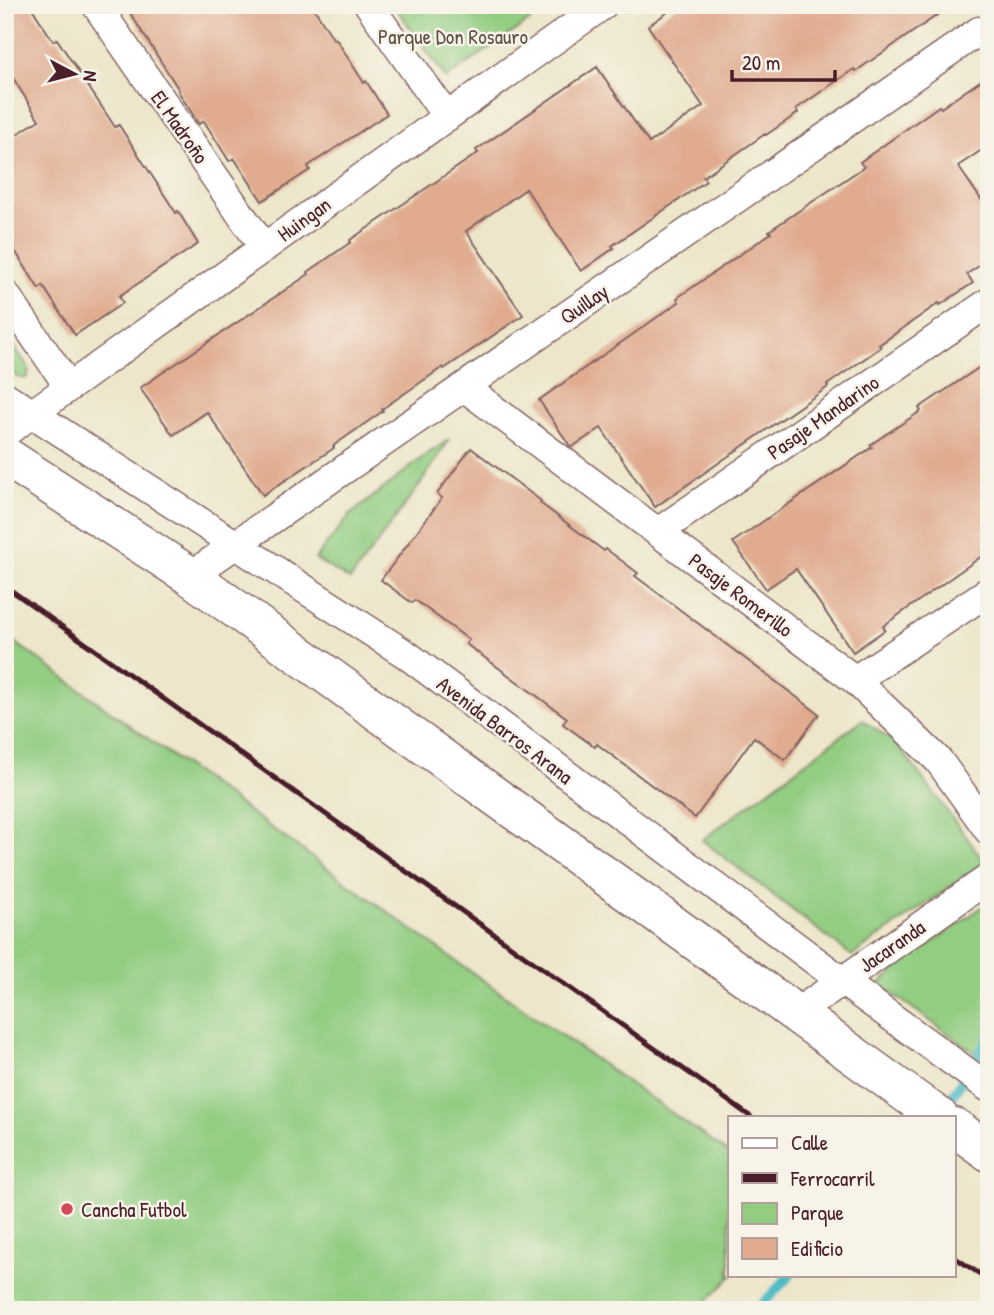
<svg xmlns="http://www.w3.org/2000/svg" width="994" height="1315" font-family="'Patrick Hand',sans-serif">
<rect width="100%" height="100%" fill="#f7f3e8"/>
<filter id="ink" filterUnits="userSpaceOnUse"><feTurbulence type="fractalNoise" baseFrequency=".0143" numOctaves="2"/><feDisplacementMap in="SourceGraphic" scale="14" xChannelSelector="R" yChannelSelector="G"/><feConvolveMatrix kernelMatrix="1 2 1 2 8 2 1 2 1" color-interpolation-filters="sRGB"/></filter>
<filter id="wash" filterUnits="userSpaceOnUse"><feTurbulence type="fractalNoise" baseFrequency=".00686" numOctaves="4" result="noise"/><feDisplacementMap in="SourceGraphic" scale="28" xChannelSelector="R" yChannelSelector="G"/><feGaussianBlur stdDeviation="1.57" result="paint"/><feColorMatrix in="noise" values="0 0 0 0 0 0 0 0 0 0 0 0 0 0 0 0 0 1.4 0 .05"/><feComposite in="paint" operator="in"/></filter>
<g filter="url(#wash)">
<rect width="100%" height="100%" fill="#ede6ca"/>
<path fill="#92cd82" stroke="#6e7656" stroke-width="2" d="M394,5h159l-107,73z
M5,335l22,30 2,6 -2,7h-7l-15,-9z
M450,439l-29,44 -71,97 -35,-21 35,-44 76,-60z
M5,635l438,317 287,202v121h3l-35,35h-693z
M862,720l34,23 89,119 -133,94 -150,-116z
M989,902v161l-110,-79 25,-21z"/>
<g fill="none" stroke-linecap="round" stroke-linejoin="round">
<path stroke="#4bb9c4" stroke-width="10" d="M943,1110l46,-71
M757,1310l33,-35"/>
</g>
<g id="blocks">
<path fill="#e0ab8f" d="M5,5h25l23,36 4,-2 58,88 4,-2 57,88 2,-2 20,33 -79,52 4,7 -48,32 -32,-49 -4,3 -34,-54v-93l34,-22 -34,-55z
M125,5h187l22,35 2,-1 28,44 2,-2 21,33 -79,52 2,4 -48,31 -28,-43 -5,3 -25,-40 -5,3 -1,-1 -20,-32 1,-1z
M678,5h274l-96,66 -2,-2 -58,40 2,4 -32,22 -1,-1 -62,43 3,4 -94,65 2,2 -33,23 -55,-82 -60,42 57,84 -79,54 -1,-2 -61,42 1,2 -50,35 1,2 -71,47 -56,-83 -34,23 -33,-47 169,-114 -1,-2 43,-30 -1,-2 128,-87 -2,-3 121,-83 52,76 54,-37 -55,-80z
M989,75v70l-31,21 31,45v48l-22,15 6,9 -33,22 -1,-2 -60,42 2,2 -54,38 1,2 -173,120 -54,-79 -29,19 -2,-1 -31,-46 140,-98 -2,-4 94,-65 -2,-2 95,-64 -4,-5 79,-56 2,2z
M989,361v190l-106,75 2,4 -32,22 -57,-83 -30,20 -33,-47 139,-95 -2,-2 51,-34 -2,-3z
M471,448l70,53 -1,2 64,48 2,-2 32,24 -3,3 184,138 -34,46 -31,-23 -59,81 -98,-74 -2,3 -32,-23 4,-6 -101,-74 3,-4 -54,-40 -3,3 -31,-23 61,-82 -5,-4z"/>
</g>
</g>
<g filter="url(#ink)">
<use href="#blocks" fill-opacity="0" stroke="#836563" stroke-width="2"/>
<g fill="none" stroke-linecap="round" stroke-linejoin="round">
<defs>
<path id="street" d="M96,5l168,243
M369,5l78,112
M5,294l64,93
M464,387l391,293 84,81 50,70
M5,396l402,259 435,326 147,107
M5,433l598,-428
M658,532l331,-230
M190,576l789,-545 10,7
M855,680l134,-89
M795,1014l194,-136"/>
<path id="secondary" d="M5,456l185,120 749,541
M954,1127l35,25"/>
</defs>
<use href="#street" stroke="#836563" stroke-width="31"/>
<use href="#secondary" stroke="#836563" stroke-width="41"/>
<use href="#street" stroke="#fff" stroke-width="28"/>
<use href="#secondary" stroke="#fff" stroke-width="38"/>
<path stroke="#4a1f2b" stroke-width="5" d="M5,586l746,531
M954,1257l35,23"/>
</g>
</g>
<circle fill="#d1495b" stroke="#f7f3e8" stroke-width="2.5" cx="67" cy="1209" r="7"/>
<g text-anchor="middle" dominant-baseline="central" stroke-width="5" stroke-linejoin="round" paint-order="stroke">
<g font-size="21" fill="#605345" stroke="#f7f3e8">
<text x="453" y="36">Parque Don Rosauro</text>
</g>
<g font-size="21" fill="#4a1f2b" stroke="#f7f3e8">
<text transform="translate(180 127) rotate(55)">El Madroño</text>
<text transform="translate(304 219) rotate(-36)">Huingan</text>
<text transform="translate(584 304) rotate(-35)">Quillay</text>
<text transform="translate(823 417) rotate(-35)">Pasaje Mandarino</text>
<text transform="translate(741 595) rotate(37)">Pasaje Romerillo</text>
<text transform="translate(505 730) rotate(37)">Avenida Barros Arana</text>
<text transform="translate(892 946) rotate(-35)">Jacaranda</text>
</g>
<g font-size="21" fill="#4a1f2b" stroke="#f7f3e8" text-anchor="start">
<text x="81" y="1209">Cancha Futbol</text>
</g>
</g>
<rect width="994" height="1315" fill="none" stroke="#f7f3e8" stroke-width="28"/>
<rect x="728" y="1116" width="228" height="161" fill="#f7f3e8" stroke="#b29e9c" stroke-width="2"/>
<rect x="742" y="1138" width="35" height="10" fill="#ffffff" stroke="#b29e9c" stroke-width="2"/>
<text x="791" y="1150" font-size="21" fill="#4a1f2b">Calle</text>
<rect x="742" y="1173" width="35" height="10" fill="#4a1f2b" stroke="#b29e9c" stroke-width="2"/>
<text x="791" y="1186" font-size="21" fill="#4a1f2b">Ferrocarril</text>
<rect x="742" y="1203" width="35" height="21" fill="#92cd82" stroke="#b29e9c" stroke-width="2"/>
<text x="791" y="1220" font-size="21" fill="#4a1f2b">Parque</text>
<rect x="742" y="1238" width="35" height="21" fill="#e0ab8f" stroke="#b29e9c" stroke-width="2"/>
<text x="791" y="1256" font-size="21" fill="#4a1f2b">Edificio</text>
<g transform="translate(74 74) rotate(97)" stroke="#f7f3e8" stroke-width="5" paint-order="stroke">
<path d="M0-5L12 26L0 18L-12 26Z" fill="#4a1f2b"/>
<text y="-10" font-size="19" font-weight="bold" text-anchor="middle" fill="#4a1f2b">N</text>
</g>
<path d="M732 70v10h103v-10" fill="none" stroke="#4a1f2b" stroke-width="3.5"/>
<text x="742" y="70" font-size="21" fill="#4a1f2b" stroke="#f7f3e8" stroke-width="5" paint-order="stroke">20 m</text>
</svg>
